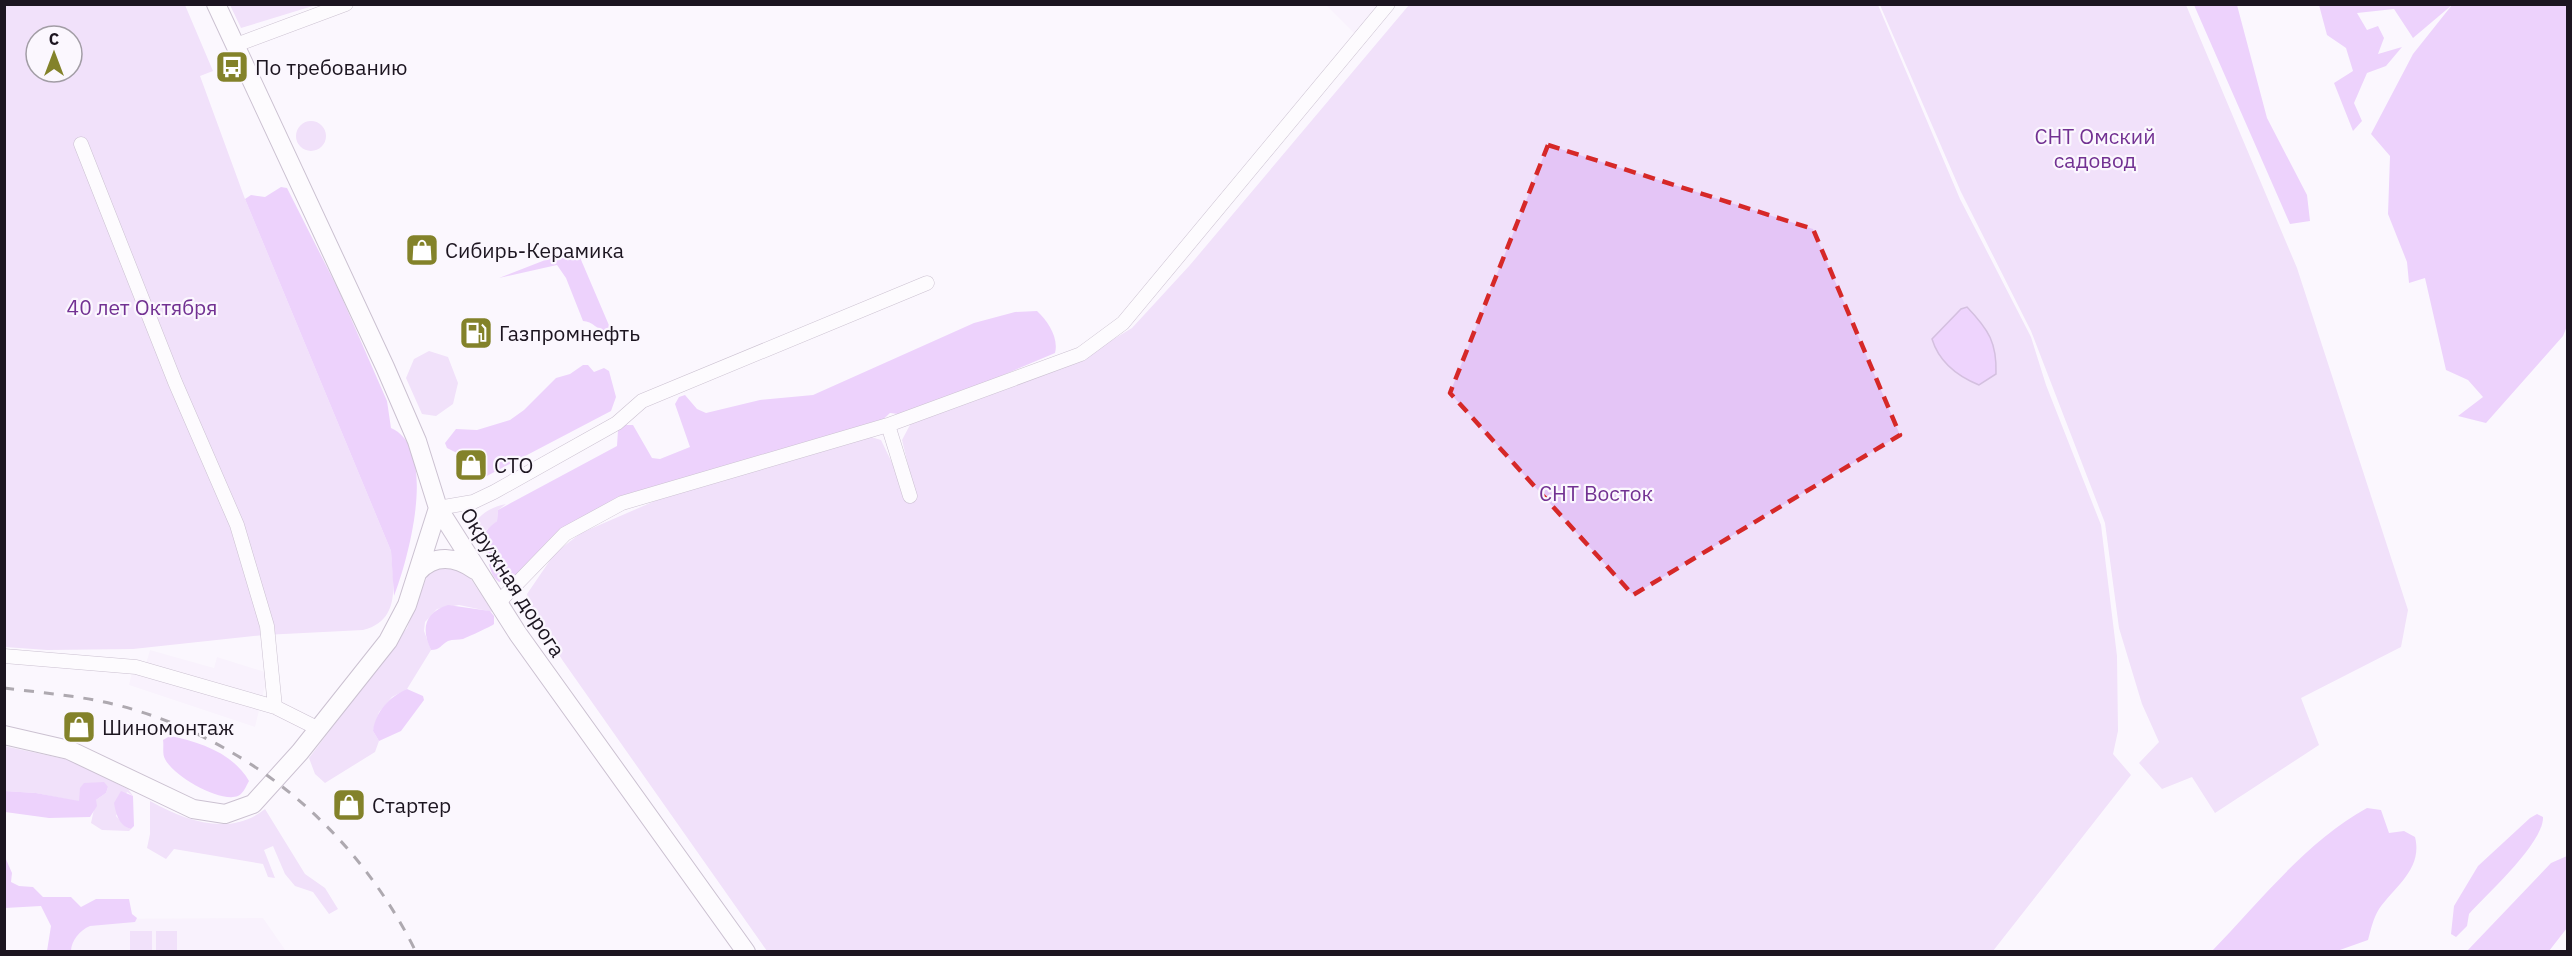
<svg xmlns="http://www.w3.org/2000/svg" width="2572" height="956" font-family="'IBM Plex Sans',sans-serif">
<rect width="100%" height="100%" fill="#fbf7fe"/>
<path fill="#f6ecfc" d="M1326,5h68l-30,38z
M150,650l64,18 3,-11 51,16 -13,54 -126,-42 3,-13 11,2z
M263,918l23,33 -217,1 2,-33z"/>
<path fill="#e4c5f6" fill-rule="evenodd" d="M4,5h181l28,66 -13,5 45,123 146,352c2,32 11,69 -28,79l-99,5 -131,14 -86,1 -42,-3zM36,36h36v36h-36z
M230,5h86l-75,23z
M1409,5h469l82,194 71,138 15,48 55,140 16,131 1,75 -5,23 18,21 -138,176h-1226l-204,-290 -34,-53 -2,-14 28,-41 26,-20 90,-39 200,-57 10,3 14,29 13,-4 -6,-25 9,-17 173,-66 48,-29 58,-63z
M1880,5h306l111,263 111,342 -7,37 -100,51 18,47 -104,68 -23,-36 -30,12 -23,-26 20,-21 -17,-38 -23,-76 -14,-105 -74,-192 -70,-139z
M296 136a15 15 0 1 1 30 0a15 15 0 1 1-30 0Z
M429,351l19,6 10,26 -5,21 -17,12 -14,-2 -16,-36 8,-19z
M506,504l-8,6 -1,11 -13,11 -3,9 -6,-17c5,-11 19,-18 31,-20z
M447,564l22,12 24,36 -34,-7 -22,4 -12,13 -1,9 7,19 -24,39 -15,8 -13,15 -6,19 6,10 -4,11 -50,31 -10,-9 -6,-16 98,-130 22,-57z
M4,746l65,14 59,29 5,7 -6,-4 -11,24 10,11 5,2 -2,2 -27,-1 -11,-7 5,-23 10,-7 2,-6 -28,1v14l-44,-9 -31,-2z
M150,801c36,20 80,36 115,8l40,65 20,14 13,21 -9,5 -16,-22 -18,-6 -10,-12 -12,-28 -9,4 11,28 -7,-1 -5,-13 -89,-15 -8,10 -19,-11 3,-14z
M152,931v20h-22v-20z
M177,931v20h-21v-20z"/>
<path fill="#dba5fa" d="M2194,5h43l30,113 40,77 3,26 -20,3z
M2319,5h248v321l-4,10 -77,87 -28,-7 25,-19 -15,-17 -22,-10 -21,-92 -16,5 -2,-21 -19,-48 2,-58 -19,-22 42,-80 39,-49 -39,33 -19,-29 -37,4 10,17 11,-4 6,12 -6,16 24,-7 -16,19 -19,7 -13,30 8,18 -9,10 -19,-48 19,-12 -7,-23 -19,-13z
M281,187l6,1 52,103 48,110 4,27c48,21 17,132 3,168l-3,-45 -146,-352 6,-4 14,2z
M576,248l35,82c-12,4 -17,-9 -28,-9l-17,-43 -9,-13 -58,13z
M1037,311c11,10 22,27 18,42l-87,37 -70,24 -8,-1 -15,14 -300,96 -27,18 -33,36 -16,5c-8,-6 -8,-12 -11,-21 -7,-20 -9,-27 9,-40l1,-11 119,-64 1,-16 7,-5h8l19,33 8,1 30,-12 -15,-43 4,-7 6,-2 12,14 9,4 54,-13 53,-5 161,-72 41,-11z
M583,365h5l6,7 10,-4 5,3 7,26 -5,14 -128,67 -9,-25 -6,-2 -11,2 -10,-5 -2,-5 11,-14 21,1 33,-10 14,-10 32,-32 14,-4z
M448,605l42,6 4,5v8c-2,2 -26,13 -31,15 -5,1 -10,0 -15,2 -7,4 -8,9 -17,9 -10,-21 -7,-37 17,-45z
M407,689l16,7 1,4 -23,31 -22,10 -6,-10c3,-20 16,-34 34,-42z
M170,736c30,6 63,17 79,45 -3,5 -5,12 -11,15 -18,7 -65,-20 -73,-37 -3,-5 -1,-13 -2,-19z
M104,782l4,5 -2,6 -10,7 1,6 -7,11 -41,1 -44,-6v-21l31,2 43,8 1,-13 4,-5z
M121,791l12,5 1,30 -3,3c-12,-3 -15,-15 -17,-26z
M2367,808l14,2 8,23 15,-2 11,6c8,32 -20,49 -36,72 -6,10 -8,20 -11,31l-31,11h-125c48,-50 94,-109 155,-143z
M2537,814l6,3c1,26 -56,77 -74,97l-2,12 -11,11 -5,-3 3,-28 24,-40 52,-48z
M2567,856v72l-18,23h-82l84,-88z
M5,857l7,16 -1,9 8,4 14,1 10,10h28l10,10 15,-8h33l3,15 5,4 -2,4 -45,4c-10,4 -19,15 -19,25h-24l4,-25 -10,-20 -36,2z"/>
<path fill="#dea8fd" stroke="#a47cbb" stroke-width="1.5" d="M1967,307c22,23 30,36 29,67l-17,11c-22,-9 -40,-23 -47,-46l29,-30z"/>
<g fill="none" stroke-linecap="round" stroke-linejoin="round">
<defs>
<path id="minor" d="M236,45l110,-41
M81,144l94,238 62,143 30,101 8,81
M888,425l22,71
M438,508l35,-6 21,-10 123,-69 25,-22 285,-118
M498,603l67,-69 57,-31 266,-78 193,-71 42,-31 265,-319
M4,656l132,11 139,40 44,22"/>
<path id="major" d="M216,4l169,363 32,74 21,67 80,126 228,318
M418,572c17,-19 38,-15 57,-2
M4,735l65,15 124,59 32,5 28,-10 47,-52 88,-111 19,-36 31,-97"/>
</defs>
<use href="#minor" stroke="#917f9c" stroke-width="15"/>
<use href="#major" stroke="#917f9c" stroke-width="20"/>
<use href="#minor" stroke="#fff" stroke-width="14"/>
<use href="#major" stroke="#fff" stroke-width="18"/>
<path stroke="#504953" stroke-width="3" stroke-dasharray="10 10" stroke-linecap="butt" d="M4,688c40,5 79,8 117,18 130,35 236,126 295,246"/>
</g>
<path d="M0 0H2572V956H0ZM1548,145l265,84 87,206 -267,160 -183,-202z" fill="#fbf7fe" fill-opacity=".55" fill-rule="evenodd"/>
<path fill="none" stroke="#d62828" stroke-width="4.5" stroke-dasharray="12 8" stroke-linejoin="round" d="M1548,145l265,84 87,206 -267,160 -183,-202z"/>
<defs>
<symbol id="bus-square" viewBox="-11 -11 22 22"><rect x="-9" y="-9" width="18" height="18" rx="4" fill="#83822a" stroke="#fbf7fe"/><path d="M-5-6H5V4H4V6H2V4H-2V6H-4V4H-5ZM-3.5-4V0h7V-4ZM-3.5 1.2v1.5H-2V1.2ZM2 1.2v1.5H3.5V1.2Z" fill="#fff"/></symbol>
<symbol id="shop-square" viewBox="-11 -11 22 22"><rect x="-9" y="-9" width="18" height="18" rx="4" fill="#83822a" stroke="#fbf7fe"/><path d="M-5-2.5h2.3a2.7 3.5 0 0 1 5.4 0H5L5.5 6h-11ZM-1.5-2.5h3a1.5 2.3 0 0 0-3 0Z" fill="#fff"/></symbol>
<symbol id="fuel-square" viewBox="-11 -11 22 22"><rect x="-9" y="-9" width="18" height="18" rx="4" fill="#83822a" stroke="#fbf7fe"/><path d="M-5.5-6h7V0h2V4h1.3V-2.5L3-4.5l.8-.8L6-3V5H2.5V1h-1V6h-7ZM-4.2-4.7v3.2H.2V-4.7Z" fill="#fff"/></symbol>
</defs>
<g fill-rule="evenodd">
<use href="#bus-square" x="213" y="48" width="38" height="38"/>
<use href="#shop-square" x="403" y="231" width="38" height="38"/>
<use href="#fuel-square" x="457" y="314" width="38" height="38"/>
<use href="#shop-square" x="452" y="446" width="38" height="38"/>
<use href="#shop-square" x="60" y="708" width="38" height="38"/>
<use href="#shop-square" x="330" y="786" width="38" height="38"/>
</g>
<g text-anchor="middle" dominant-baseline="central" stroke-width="4.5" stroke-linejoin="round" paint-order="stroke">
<g font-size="21" fill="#1c1520" stroke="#fbf7fe" text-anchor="start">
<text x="255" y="67">По требованию</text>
<text x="445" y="250">Сибирь-Керамика</text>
<text x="499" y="333">Газпромнефть</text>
<text x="494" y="465">СТО</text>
<text x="102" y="727">Шиномонтаж</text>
<text x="372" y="805">Стартер</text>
</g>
<g font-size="21" fill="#723192" stroke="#fbf7fe">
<text x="2095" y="136">СНТ Омский<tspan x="2095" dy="24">садовод</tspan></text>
<text x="142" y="307">40 лет Октября</text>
<text x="1596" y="493">СНТ Восток</text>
</g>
<g font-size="21" fill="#1c1520" stroke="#fbf7fe">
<text transform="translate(513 582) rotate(57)">Окружная дорога</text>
</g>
</g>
<rect width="2572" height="956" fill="none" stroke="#1c1520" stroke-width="12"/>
<g transform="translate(54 54)"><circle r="28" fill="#fbf7fe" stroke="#a29da5" stroke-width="1.5"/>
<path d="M0-4.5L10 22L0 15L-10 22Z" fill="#83822a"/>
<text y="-9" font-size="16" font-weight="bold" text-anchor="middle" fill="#1c1520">С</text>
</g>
</svg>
